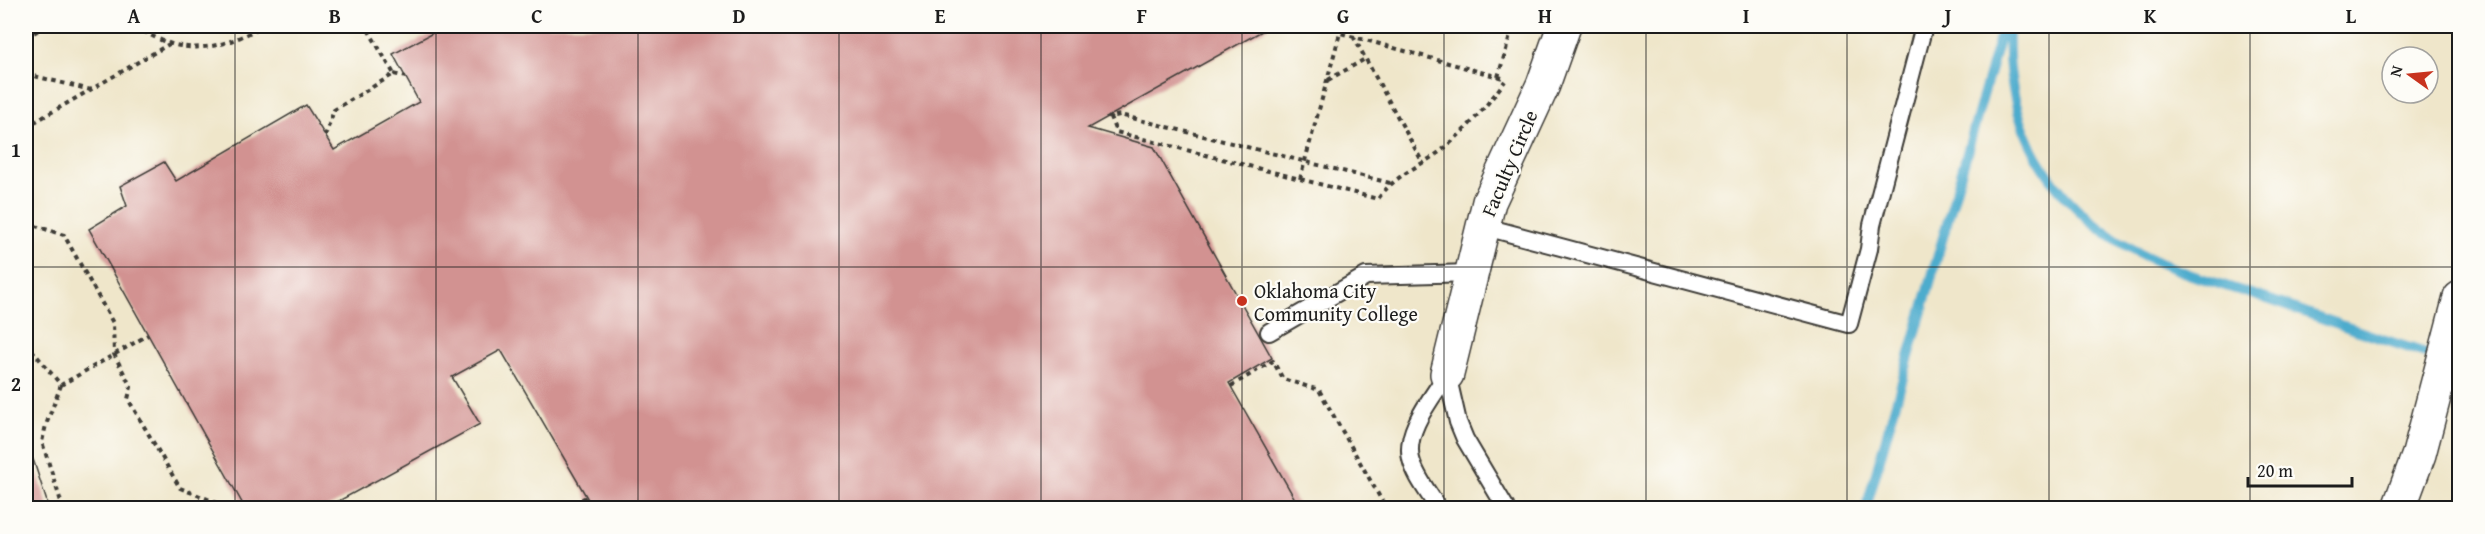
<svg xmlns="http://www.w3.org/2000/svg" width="2485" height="534" font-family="'Gentium Book Plus',serif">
<rect width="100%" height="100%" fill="#fdfcf7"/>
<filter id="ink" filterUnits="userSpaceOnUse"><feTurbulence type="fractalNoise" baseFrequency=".0167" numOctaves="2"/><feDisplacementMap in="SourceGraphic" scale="12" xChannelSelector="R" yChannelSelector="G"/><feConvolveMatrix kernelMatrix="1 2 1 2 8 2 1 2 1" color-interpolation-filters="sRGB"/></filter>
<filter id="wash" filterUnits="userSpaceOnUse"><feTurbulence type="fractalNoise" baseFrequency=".008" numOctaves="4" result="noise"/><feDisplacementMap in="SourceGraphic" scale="24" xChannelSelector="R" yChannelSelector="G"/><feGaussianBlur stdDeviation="1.35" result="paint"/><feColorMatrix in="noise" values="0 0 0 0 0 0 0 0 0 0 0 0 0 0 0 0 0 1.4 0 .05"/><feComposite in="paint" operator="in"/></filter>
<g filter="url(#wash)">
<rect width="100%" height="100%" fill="#efe6ca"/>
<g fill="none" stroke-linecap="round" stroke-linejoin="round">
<path stroke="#4eaccd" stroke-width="10" d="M2009,26c-5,98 38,176 125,224 41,23 91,35 136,50 57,20 114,41 172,58
M1866,508l137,-482"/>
</g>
<g id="blocks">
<path fill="#d29291" d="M446,26h825l-183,102 66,19 118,211 -43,25 71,125h-707l-92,-158 -49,27 28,47 -154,84h-81l-156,-279 38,-23 -7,-20 44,-24 12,19 130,-76 28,45 85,-48 -26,-48z
M26,444l8,18 15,46h-23z"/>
</g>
</g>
<g filter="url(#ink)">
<use href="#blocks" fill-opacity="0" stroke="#3c3a36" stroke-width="1.5"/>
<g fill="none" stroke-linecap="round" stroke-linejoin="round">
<defs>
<path id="lane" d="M1482,226l367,98 20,-75 3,-24 52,-199
M1269,332l97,-56 105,-3
M1447,374l11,48 7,17 41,69
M1438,508c-9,-15 -23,-32 -27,-49 -7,-29 22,-62 36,-85"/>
<path id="street" d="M1447,374l42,-172 54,-117 21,-59"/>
<path id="secondary" d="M2399,508l20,-54 41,-156"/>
</defs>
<use href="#lane" stroke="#3c3a36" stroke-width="20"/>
<use href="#street" stroke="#3c3a36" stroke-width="36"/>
<use href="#secondary" stroke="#3c3a36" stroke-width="36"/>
<path stroke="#3c3a36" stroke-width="4" stroke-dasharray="4.5 4.5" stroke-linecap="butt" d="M136,26c44,31 81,26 126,0
M1366,26h1
M1353,36l70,127
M26,37l20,-11
M26,74l65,16
M394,74l12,3
M1498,77l15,-51
M1328,80l37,-21
M26,127l145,-84
M325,136l9,-26 60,-36 -28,-48
M1300,179l40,-146 166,46
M1390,183l-270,-68 -10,2 6,15 262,67c19,-27 46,-33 70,-54 22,-19 40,-41 57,-64
M26,223l38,12 49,88 1,31 17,33 -3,12 52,89 50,20
M26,343l35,42 87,-50
M61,385l-15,40 -4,17 21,66
M1231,386l42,-25 10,18 36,11 67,118
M566,508l20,-11"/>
<use href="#lane" stroke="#fff" stroke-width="16"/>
<use href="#street" stroke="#fff" stroke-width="33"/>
<use href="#secondary" stroke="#fff" stroke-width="33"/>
</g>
</g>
<path fill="none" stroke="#1c1c1c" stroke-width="1.5" stroke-opacity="0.55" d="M235,26v482M436,26v482M638,26v482M839,26v482M1041,26v482M1242,26v482M1444,26v482M1646,26v482M1847,26v482M2049,26v482M2250,26v482M26,267h2434"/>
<circle fill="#c8321e" stroke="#fdfcf7" stroke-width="2" cx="1242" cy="301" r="6"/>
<g text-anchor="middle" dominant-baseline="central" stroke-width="4.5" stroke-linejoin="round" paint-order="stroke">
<g font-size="20" fill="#1c1c1c" stroke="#fdfcf7">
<text transform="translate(1509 163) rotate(-67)">Faculty Circle</text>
</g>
<g font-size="20" fill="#1c1c1c" stroke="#fdfcf7" text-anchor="start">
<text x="1254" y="290">Oklahoma City<tspan x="1254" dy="23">Community College</tspan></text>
</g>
</g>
<rect width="2485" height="534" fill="none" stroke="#fdfcf7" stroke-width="66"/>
<g transform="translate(2410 75) rotate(285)"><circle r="28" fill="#fdfcf7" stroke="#a3a29f" stroke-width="1.5"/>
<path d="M0-4.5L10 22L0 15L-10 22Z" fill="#c8321e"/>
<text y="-9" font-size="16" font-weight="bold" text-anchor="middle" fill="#1c1c1c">N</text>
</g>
<path d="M2248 477v9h104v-9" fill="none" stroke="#1c1c1c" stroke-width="3"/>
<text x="2257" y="477" font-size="18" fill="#1c1c1c" stroke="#fdfcf7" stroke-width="4.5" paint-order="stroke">20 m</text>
<rect x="33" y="33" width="2419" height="468" fill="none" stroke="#1c1c1c" stroke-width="2"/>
<g font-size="20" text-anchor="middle" font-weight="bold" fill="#1c1c1c">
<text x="134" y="23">A</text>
<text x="335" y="23">B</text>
<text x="537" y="23">C</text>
<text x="739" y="23">D</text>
<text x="940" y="23">E</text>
<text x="1142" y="23">F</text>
<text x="1343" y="23">G</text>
<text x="1545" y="23">H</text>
<text x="1746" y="23">I</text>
<text x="1948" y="23">J</text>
<text x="2150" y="23">K</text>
<text x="2351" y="23">L</text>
<text x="16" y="157">1</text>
<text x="16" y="391">2</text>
</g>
</svg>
